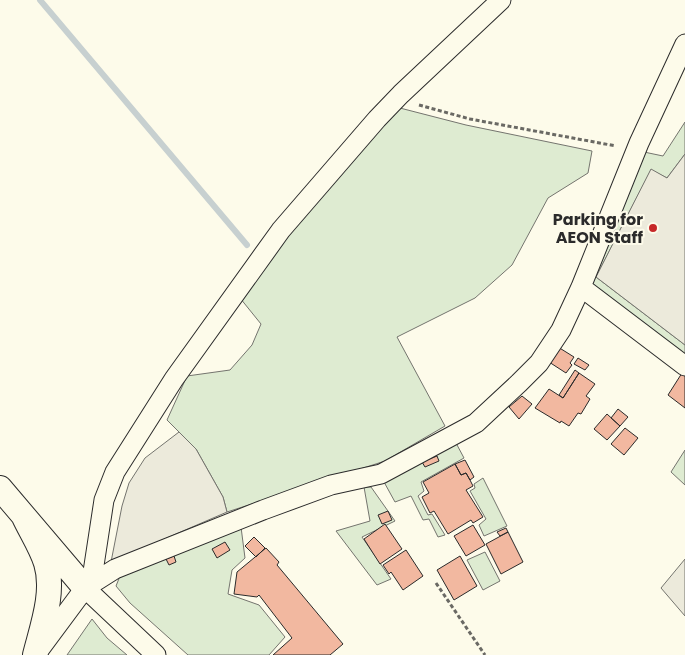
<svg xmlns="http://www.w3.org/2000/svg" width="685" height="655" font-family="Poppins,sans-serif">
<rect width="100%" height="100%" fill="#fdfbea"/>
<path fill="#deebd1" stroke="#74746e" d="M396,107l70,18 126,26 -4,22 -40,25 -36,67 -37,33 -78,39 48,89 -60,35 -158,51 -4,-15 -27,-48 -29,-29 20,-44 43,-6 22,-25 9,-21 -21,-26 49,-68z
M685,122v32l-18,24 -16,-8 -55,107 89,68v14l-97,-73 56,-134 19,4z
M456,443l8,15 -43,24 3,9 -6,5 10,19 4,-1 13,21 -7,2 -9,-18 -6,1 -12,-24 -16,6 -11,-20z
M685,450v35l-14,-13z
M483,478l24,48 -23,10 -5,-11 7,-6 -16,-28 5,-3 -1,-4z
M364,487h7l24,34 -33,16 29,42 -14,6 -41,-54 34,-10z
M241,527l4,31 -13,12 -4,24 31,11 26,32 -16,18h-81l-58,-52 -14,-17 4,-10z
M485,552l15,29 -17,9 -16,-30z
M92,619l15,19 20,17h-60z"/>
<path fill="#eceadb" stroke="#74746e" d="M685,154v191l-89,-68 55,-108 16,9z
M179,432l17,17 27,48 4,15 -116,50 11,-56 7,-23 16,-25z
M685,559v57l-24,-28z"/>
<g fill="none" stroke-linecap="round" stroke-linejoin="round">
<path stroke="#c7d0d0" stroke-width="6" d="M40,0l207,245"/>
</g>
<path fill="#f2b8a0" stroke="#2b2b2b" d="M558,347l16,10 -4,6 2,2 -6,8 -17,-11z
M578,358l11,7 -4,5 -11,-6z
M575,370l4,3 -16,25 -4,-3z
M579,373l16,11 -9,12 4,3 -9,15 -3,-1 -9,13 -8,-5 -1,2 -25,-15 14,-19 14,9z
M682,373l3,3v32l-17,-13z
M522,396l10,8 -13,15 -10,-12z
M618,409l10,8 -8,9 -9,-8z
M607,414l13,12 -13,14 -13,-11z
M625,428l13,10 -14,17 -13,-11z
M437,456l2,5 -14,6 -3,-5z
M465,460l9,17 -4,3 -4,-7 -5,2 -6,-11z
M455,464l6,11 5,-2 4,7 3,6 -7,4 17,27 -10,6 -2,-3 -23,14 -14,-23 -4,2 -8,-16 7,-4 -6,-11z
M388,511l4,9 -10,4 -4,-9z
M385,524l17,25 -22,15 -16,-25z
M473,525l12,20 -19,11 -12,-20z
M506,528l2,4 -8,4 -3,-4z
M508,532l15,30 -22,12 -15,-30z
M254,537l11,11 -9,9 -11,-11z
M225,542l5,8 -13,8 -5,-9z
M266,548l13,14 -2,3 66,79 -13,11h-57l19,-17 -33,-43 -2,2 -23,-3 3,-22z
M406,550l17,26 -20,14 -12,-18 -2,2 -6,-9z
M174,556l2,6 -7,3 -3,-6z
M460,556l17,30 -23,14 -17,-30z"/>
<g fill="none" stroke-linecap="round" stroke-linejoin="round">
<defs>
<path id="minor" d="M581,287l104,79
M85,588l30,-19 148,-59 68,-25 50,-11 95,-51 43,-40 20,-20 22,-33 20,-43 58,-144 46,-99
M85,588l71,67
M39,650l46,-62 8,-16 11,-72 11,-28 59,-93 107,-149 96,-111 24,-25 100,-94"/>
<path id="tertiary" d="M0,488l85,100
M24,517c7,15 17,30 22,46 9,29 -4,64 -11,92"/>
</defs>
<use href="#minor" stroke="#2b2b2b" stroke-width="21"/>
<use href="#tertiary" stroke="#2b2b2b" stroke-width="26"/>
<path stroke="#6a6964" stroke-width="3" stroke-dasharray="4 2.5" stroke-linecap="butt" d="M419,105l51,14 146,27
M436,583l49,72"/>
<use href="#minor" stroke="#fdfbea" stroke-width="19"/>
<use href="#tertiary" stroke="#fdfbea" stroke-width="24"/>
</g>
<circle fill="#c62828" stroke="#fdfbea" stroke-width="2" cx="653" cy="228" r="5"/>
<g text-anchor="middle" dominant-baseline="central" stroke-width="4" stroke-linejoin="round" paint-order="stroke">
<g font-size="16" font-weight="bold" fill="#2b2b2b" stroke="#fdfbea" text-anchor="end">
<text x="643" y="219">Parking for<tspan x="643" dy="18">AEON Staff</tspan></text>
</g>
</g>
</svg>
